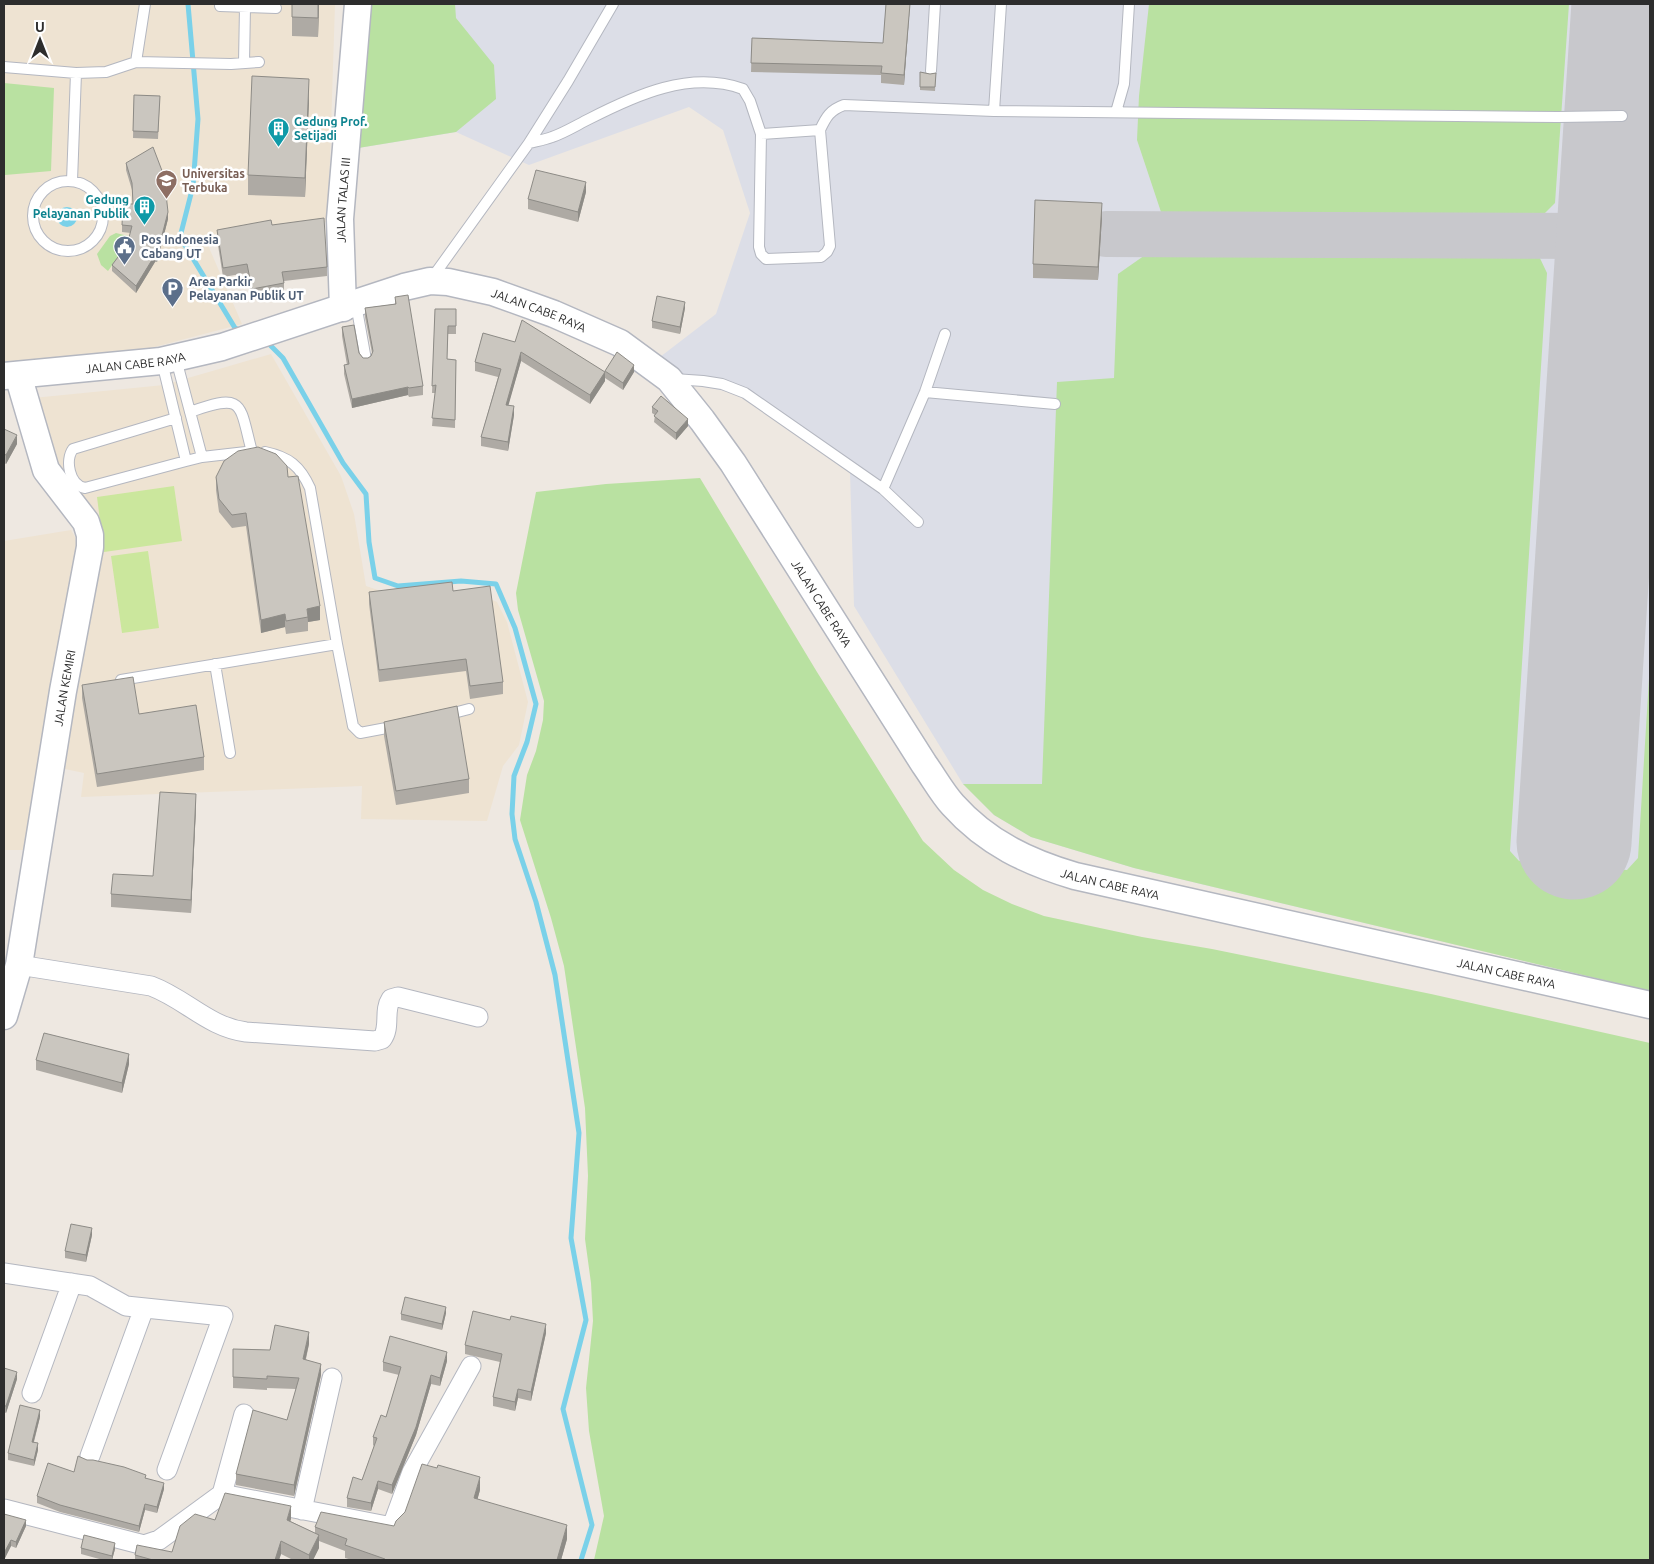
<svg xmlns="http://www.w3.org/2000/svg" width="1654" height="1564" font-family="Ubuntu,sans-serif">
<rect width="100%" height="100%" fill="#eee8e1"/>
<path fill="#eee3d2" d="M4,4h331l-7,218 -124,14 38,88 -118,31 -120,10v-189l1,-1z
M271,354l70,122 13,38 12,72 33,11 80,-3 18,8 10,20 21,80 -9,43 -16,21 -16,55 -126,-2 1,-33 -281,11 3,-24 -19,-4 34,-229 -45,-75 -21,-67 131,-13z
M71,530l4,7 2,14 -51,299h-22v-309z"/>
<path fill="#dcdee7" d="M362,4h1288v987l-516,-123 -103,-31 -37,-22 -31,-31 -109,-178 -4,-134 -114,-79 -53,-10 -23,-26 56,-43 34,-101 -27,-83 -34,-23 -160,58 -73,-33 -110,18z"/>
<path fill="#b9e1a1" d="M362,4h93l1,14 38,47 2,34 -40,33 -110,18z
M1149,4h420l-14,199 -20,20 -372,-5 -26,-78 2,-44z
M4,83l50,5 -3,83 -46,4z
M116,233l12,3 -5,14 -15,21 -7,-6 -4,-11 13,-18z
M1537,252l10,21 -37,578 9,10 108,9 11,-12 12,-196v329l-516,-123 -103,-31 -37,-22 -31,-31h79l15,-402 57,-4 4,-104 30,-21z
M700,478l117,194 106,169 31,29 29,20 29,14 32,12 98,21 70,12 219,45 219,49v517h-1056l10,-44 -15,-85 -3,-43 7,-67 -2,-38 -6,-44 3,-63 -3,-68 -21,-142 -13,-48 -31,-98 7,-45 9,-24 7,-31 1,-19 -26,-91 -2,-17 20,-101 70,-8z"/>
<path fill="#cbe79d" d="M174,486l8,55 -78,11 -7,-55z
M148,551l11,77 -37,5 -11,-77z"/>
<path fill="#7ad1e9" d="M57 217a10 10 0 1 1 20 0a10 10 0 1 1-20 0Z"/>
<g fill="none" stroke-linecap="round" stroke-linejoin="round">
<path stroke="#7ad1e9" stroke-width="5" d="M188,4l10,115 -5,67 -13,51 55,91 5,3
M264,342l5,2 14,14 60,105 23,31 3,48 6,36 23,8 63,-5 35,3 19,44 21,76 -9,38 -13,34 -2,38 3,25 21,63 19,73 24,158 -8,105 15,82 -23,89 29,116 -11,35"/>
<path stroke="#c8c8cc" stroke-width="46" d="M1106,234l508,2"/>
<path stroke="#c8c8cc" stroke-width="115" d="M1574,842l55,-838"/>
<defs>
<path id="lane" d="M220,6l56,2
M136,62l95,2 28,-2
M244,63l1,-56
M4,67l72,6 30,-1 30,-10 9,-58
M931,71l4,-67
M994,111l7,-107
M1116,112l8,-28 5,-80
M820,130c6,-13 10,-20 24,-25l150,6 564,6 64,-1
M529,143c8,-2 15,-3 23,-6 12,-4 25,-12 37,-18 47,-24 101,-49 154,-30l7,12 11,33 -2,113 2,7 5,5 55,-2 6,-5 3,-6 -10,-116 -59,4
M72,181l4,-108
M33 216a35 35 0 1 1 70 0a35 35 0 1 1-70 0Z
M432,278l97,-135 39,-62 45,-77
M356,304l10,56
M176,359l26,98
M162,362l24,99
M674,379l29,2 19,3 23,9 138,96 35,33
M925,392l130,12
M190,412c55,-20 49,-9 62,40
M176,418l-103,31c-8,11 -4,36 12,39l101,-27 16,-4 44,-5
M265,452c24,5 35,14 45,36l27,156 16,82 7,7 37,-7
M883,489l42,-97 20,-58
M215,664l15,89
M121,680l216,-36
M446,715l23,-6"/>
<path id="street" d="M19,965l132,21c35,13 57,41 95,46l129,9 7,-2c9,-12 1,-28 9,-40l7,-2 80,20
M4,1273l86,13 36,20 97,10 -56,154
M32,1393l40,-110
M90,1456l54,-148
M222,1494l22,-80
M4,1509l140,36 15,-5 63,-46 165,32 4,-2 3,-3 18,-49 59,-106
M302,1510l30,-132"/>
<g id="secondary">
<path id="s1" d="M343,308l-3,-89 18,-215"/>
<path id="s2" d="M4,376l157,-15 61,-14 182,-60 26,-6 18,1 45,10 61,22 66,29 49,36 33,41 31,43 191,301c10,14 18,29 29,41 34,38 75,57 122,71l575,129"/>
<path id="s3" d="M4,1016l15,-51 44,-274 27,-144v-12l-4,-13 -40,-52 -28,-95"/>
</g>
</defs>
<use href="#lane" stroke="#b4b7c0" stroke-width="12"/>
<use href="#street" stroke="#b4b7c0" stroke-width="21"/>
<use href="#secondary" stroke="#b4b7c0" stroke-width="29"/>
<use href="#lane" stroke="#fff" stroke-width="10"/>
<use href="#street" stroke="#fff" stroke-width="19"/>
<use href="#secondary" stroke="#fff" stroke-width="26"/>
</g>
<path fill="#aeaaa4" d="M292,4h27l-1,33 -26,-1z
M886,4h24l-6,81 -23,-2v-8l-130,-3 1,-34 131,5z
M920,72l10,2 6,-1 -1,18 -15,-1z
M134,95l26,1 -2,43 -25,-1z
M309,99l-4,98 -57,-2v-20z
M126,163l42,56 -11,43h-2l-19,31 -24,-22v-6l15,-20 4,-12 -9,-1v-7l11,-21 -1,-14 -6,-20z
M586,192l-8,30 -50,-13v-10z
M1102,217l-4,63 -65,-2v-14z
M272,225l55,42v9l-43,5v11l-32,6 -5,-25 -24,4 -6,-38v-9z
M395,297l28,89v9l-14,2 -1,-2 -56,13 -8,-34v-9h3l-5,-29v-9l21,31h5l3,-2 1,-3 -7,-36v-9l30,-4z
M685,308l-5,26 -28,-6v-7z
M435,309h21v25h-8l-1,25 9,1 -1,68 -23,-2 3,-33h-3z
M483,333l122,39h29l-11,18 -18,-12v3l-15,23 -69,-43 -13,44 6,10 -6,36 -27,-5v-9l17,-60 -23,-6v-9z
M652,407l36,19 -12,14 -22,-18 1,-7 -3,-2z
M4,429l13,15 -11,20 -2,-1z
M216,477h72l32,143 -12,2v9l-22,3 -1,-7 -24,6 -15,-107 -14,2 -13,-16 -3,-22z
M453,591l50,91v12l-33,5 -4,-28 -87,11 -10,-78v-12z
M82,685l57,29 65,43v13l-107,17 -15,-89z
M384,722l85,57v14l-73,12 -12,-69z
M196,807l-5,106 -80,-6v-13l42,-18z
M36,1060l93,4 -7,29 -86,-23z
M92,1235l-6,27 -21,-4v-7z
M446,1313l-4,17 -41,-10v-6z
M546,1333l-15,68 -13,-3 -3,13 -22,-5v-9l7,-35 -35,-8v-9z
M309,1344l-3,15 15,16 -27,121 -58,-11v-11l51,-54 9,-31 -29,-1v2l-34,-2v-39l37,1z
M447,1361l-7,25 -9,-2 -15,51 -24,59 -14,-5 -7,22 -24,-4v-9l15,-18 12,-34 -1,-1v-8l13,-20 13,-42 -16,-4v-9z
M4,1368l13,11 -11,34 -2,-1z
M40,1417l-6,25 4,8 -4,16 -26,-6v-7z
M87,1460l59,18 18,11 -7,24 -12,-3 -6,22 -79,-20 -23,-9v-7l37,-24z
M480,1490l-3,10 90,39 -6,21h-209l-7,-2v-7l-26,-10v7l-6,12h-20l-12,-6 -2,6h-144v-5l37,-3 43,-32 76,-1 -1,2 25,12v-6l79,-1z
M4,1514l22,12 -10,22 -5,-2 -7,14z
M81,1548l34,1 -3,11h-9l-22,-6z"/>
<path fill="#8d8b86" d="M318,4h1l-1,33z
M910,4l-6,81v-10z
M309,79v20l-4,98v-19z
M586,182v10l-8,30v-10z
M1102,203v14l-4,63v-13z
M168,212v7l-11,43v-7z
M155,255v7l-19,31v-7z
M685,302v6l-5,26v-7z
M521,352v9l-15,53v-9z
M634,365v7l-11,18v-7z
M605,372v9l-15,23v-9z
M408,387v8l-56,13v-9z
M514,406v9l-6,36v-9z
M688,419v7l-12,14v-7z
M17,435v9l-11,20v-9z
M320,606v14l-12,2 -1,-13z
M285,614v13l-24,6v-13z
M196,794v13l-5,106v-13z
M129,1054v10l-7,29v-10z
M92,1228v7l-6,27v-7z
M446,1307v6l-4,17v-6z
M546,1324v9l-15,68v-9z
M309,1332v12l-6,26v-11z
M447,1352v9l-7,25v-8z
M321,1364v11l-27,121v-11z
M17,1372v7l-11,34v-7z
M431,1375v9l-15,51 -24,59v-9z
M518,1389v9l-3,13v-9z
M40,1410v7l-8,31v-6z
M38,1443v7l-4,16v-6z
M480,1477v13l-6,22v-14z
M378,1481v8l-7,22v-8z
M164,1483v6l-7,24v-6z
M145,1504v6l-6,22v-6z
M291,1506v13l-4,14v-13z
M26,1520v6l-10,22v-6z
M567,1525v14l-6,21h-4z
M319,1535v13l-6,12h-4v-5z
M11,1540v6l-7,14v-7z
M281,1541v13l-2,6h-4z
M115,1543v6l-3,11v-4z"/>
<path fill="#cac6bf" stroke="#8d8b86" d="M292,4h26v14l-26,-1z
M886,4h24l-6,71 -23,-2 1,-7 -131,-3 1,-25 131,5z
M920,72l10,2 6,-1 -1,14h-15z
M252,76l57,3 -4,99 -57,-3z
M134,95l26,1 -2,36 -25,-1z
M153,147l11,29 4,36 -11,43h-2l-19,31 -24,-21 15,-20 5,-19 -10,-1 1,-21h10l-1,-21 -6,-20z
M536,170l50,12 -8,30 -50,-13z
M1035,200l67,3 -4,64 -65,-3z
M324,218l3,49 -45,5 2,11 -32,6 -5,-25 -24,4 -6,-38 54,-10 1,5z
M408,295l15,91 -14,2 -1,-1 -56,12 -8,-34 5,-1 -7,-37 12,-2 5,28 4,5h5l3,-2 2,-5 -8,-43 31,-4 -1,-7z
M657,296l28,6 -5,25 -28,-6z
M435,309h21v17h-8l-1,33 9,1 -1,60 -23,-2 4,-33 -4,1z
M522,320l83,52 -15,23 -69,-43 -15,53 8,1 -6,36 -27,-5 20,-68 -26,-7 8,-29 32,9z
M617,352l17,13 -11,18 -18,-12z
M661,396l27,23 -12,14 -22,-17 4,-5 -6,-4z
M4,429l13,6 -11,20 -2,-1z
M258,447l18,7 11,12 1,11 10,-1 22,130 -13,3 1,8 -22,4 -1,-7 -24,6 -15,-107 -14,2 -13,-16 -3,-22 8,-16 14,-10z
M452,582l1,9 37,-5 13,96 -33,4 -4,-27 -87,11 -10,-78z
M133,677l6,37 57,-9 8,52 -107,17 -15,-89z
M457,706l12,73 -73,12 -12,-69z
M160,792l36,2 -5,106 -80,-6 2,-20 40,2z
M44,1033l85,21 -7,29 -86,-23z
M71,1224l21,4 -6,27 -21,-4z
M405,1297l41,10 -4,17 -41,-10z
M473,1311l37,9 1,-4 35,8 -15,68 -13,-3 -3,13 -22,-5 9,-43 -37,-9z
M275,1325l34,7 -6,27 18,5 -27,121 -58,-11 17,-64 34,10 12,-42 -32,-2v3l-34,-2v-28l37,1z
M390,1336l57,16 -7,26 -9,-3 -15,52 -24,58 -14,-4 -7,22 -24,-5 6,-21 9,3 15,-42 -4,-1 8,-22 5,2 15,-50 -18,-5z
M4,1368l13,4 -11,34h-2z
M20,1405l20,5 -8,32 6,1 -4,17 -26,-7z
M78,1456l9,4h6l31,7 22,8 -1,3 19,5 -7,24 -12,-3 -6,22 -79,-21 -23,-9 11,-33 26,9z
M422,1464l15,4 1,-3 42,12 -6,21 93,27 -10,35h-173l1,-1 -40,-14 2,-6 -32,-12 6,-15 73,14 2,-5 9,-9z
M225,1493l66,13 -4,14 32,15 -10,20 -28,-14 -6,19h-122l-18,-5 2,-10 35,7 8,-26 15,-12 20,6z
M4,1514l22,6 -10,22 -5,-2 -7,13z
M84,1535l31,8 -3,13 -31,-8z"/>
<defs>
<symbol id="building-pin" viewBox="-11 -11 22 30"><path d="M0 17L-7.5 6A9.5 9.5 0 1 1 7.5 6Z" fill="#0f9aa8" stroke="#fff"/><path d="M-4-6H4V6H1V3H-1V6H-4ZM-2.5-4.3h1.7v1.8h-1.7ZM.8-4.3h1.7v1.8H.8ZM-2.5-1h1.7V.8h-1.7ZM.8-1h1.7V.8H.8Z" fill="#fff"/></symbol>
<symbol id="university-pin" viewBox="-11 -11 22 30"><path d="M0 17L-7.5 6A9.5 9.5 0 1 1 7.5 6Z" fill="#8d6e63" stroke="#fff"/><path d="M0-5L7-2L0 1L-7-2ZM-4 1L0 2.5L4 1V4Q0 6-4 4Z" fill="#fff"/></symbol>
<symbol id="civic-pin" viewBox="-11 -11 22 30"><path d="M0 17L-7.5 6A9.5 9.5 0 1 1 7.5 6Z" fill="#5c6f8a" stroke="#fff"/><path d="M-.6-6.5H3V-4.5H.6V-3L4-1V1h2V6H-6V1h2V-1L-.6-3ZM-1.2 2.5V6h2.4V2.5Z" fill="#fff"/></symbol>
<symbol id="parking-pin" viewBox="-11 -11 22 30"><path d="M0 17L-7.5 6A9.5 9.5 0 1 1 7.5 6Z" fill="#5c6f8a" stroke="#fff"/><path d="M-3.5-5.5H1a3.5 3.5 0 0 1 0 7H-1V5.5H-3.5ZM-1-3.4V-.6H.8a1.4 1.4 0 0 0 0-2.8Z" fill="#fff"/></symbol>
</defs>
<g fill-rule="evenodd">
<use href="#building-pin" x="266" y="116" width="25" height="34"/>
<use href="#university-pin" x="154" y="168" width="25" height="34"/>
<use href="#building-pin" x="132" y="194" width="25" height="34"/>
<use href="#civic-pin" x="112" y="234" width="25" height="34"/>
<use href="#parking-pin" x="160" y="276" width="25" height="34"/>
</g>
<g text-anchor="middle" dominant-baseline="central" stroke-width="5" stroke-linejoin="round" paint-order="stroke">
<g font-size="12" font-weight="bold" fill="#0d838f" stroke="#fff" text-anchor="start">
<text x="294" y="121">Gedung Prof.<tspan x="294" dy="14">Setijadi</tspan></text>
<text x="129" y="199" text-anchor="end">Gedung<tspan x="129" dy="14">Pelayanan Publik</tspan></text>
</g>
<g font-size="12" font-weight="bold" fill="#785e54" stroke="#fff" text-anchor="start">
<text x="182" y="173">Universitas<tspan x="182" dy="14">Terbuka</tspan></text>
</g>
<g font-size="12" fill="#2d2d2d" stroke="#fff">
<text stroke="none"><textPath href="#s1" startOffset="108">JALAN TALAS III</textPath></text>
<text stroke="none"><textPath href="#s2" startOffset="552">JALAN CABE RAYA</textPath></text>
<text stroke="none"><textPath href="#s2" startOffset="132">JALAN CABE RAYA</textPath></text>
<text stroke="none"><textPath href="#s2" startOffset="972">JALAN CABE RAYA</textPath></text>
<text stroke="none"><textPath href="#s3" startOffset="334">JALAN KEMIRI</textPath></text>
<text stroke="none"><textPath href="#s2" startOffset="1392">JALAN CABE RAYA</textPath></text>
<text stroke="none"><textPath href="#s2" startOffset="1798">JALAN CABE RAYA</textPath></text>
</g>
<g font-size="12" font-weight="bold" fill="#4e5e75" stroke="#fff" text-anchor="start">
<text x="141" y="239">Pos Indonesia<tspan x="141" dy="14">Cabang UT</tspan></text>
<text x="189" y="281">Area Parkir<tspan x="189" dy="14">Pelayanan Publik UT</tspan></text>
</g>
</g>
<rect width="1654" height="1564" fill="none" stroke="#2d2d2d" stroke-width="10"/>
<g transform="translate(40 40)" stroke="#ffffff" stroke-width="4" paint-order="stroke">
<path d="M0-4L9 19L0 12L-9 19Z" fill="#2d2d2d"/>
<text y="-8" font-size="14" font-weight="bold" text-anchor="middle" fill="#2d2d2d">U</text>
</g>
</svg>
